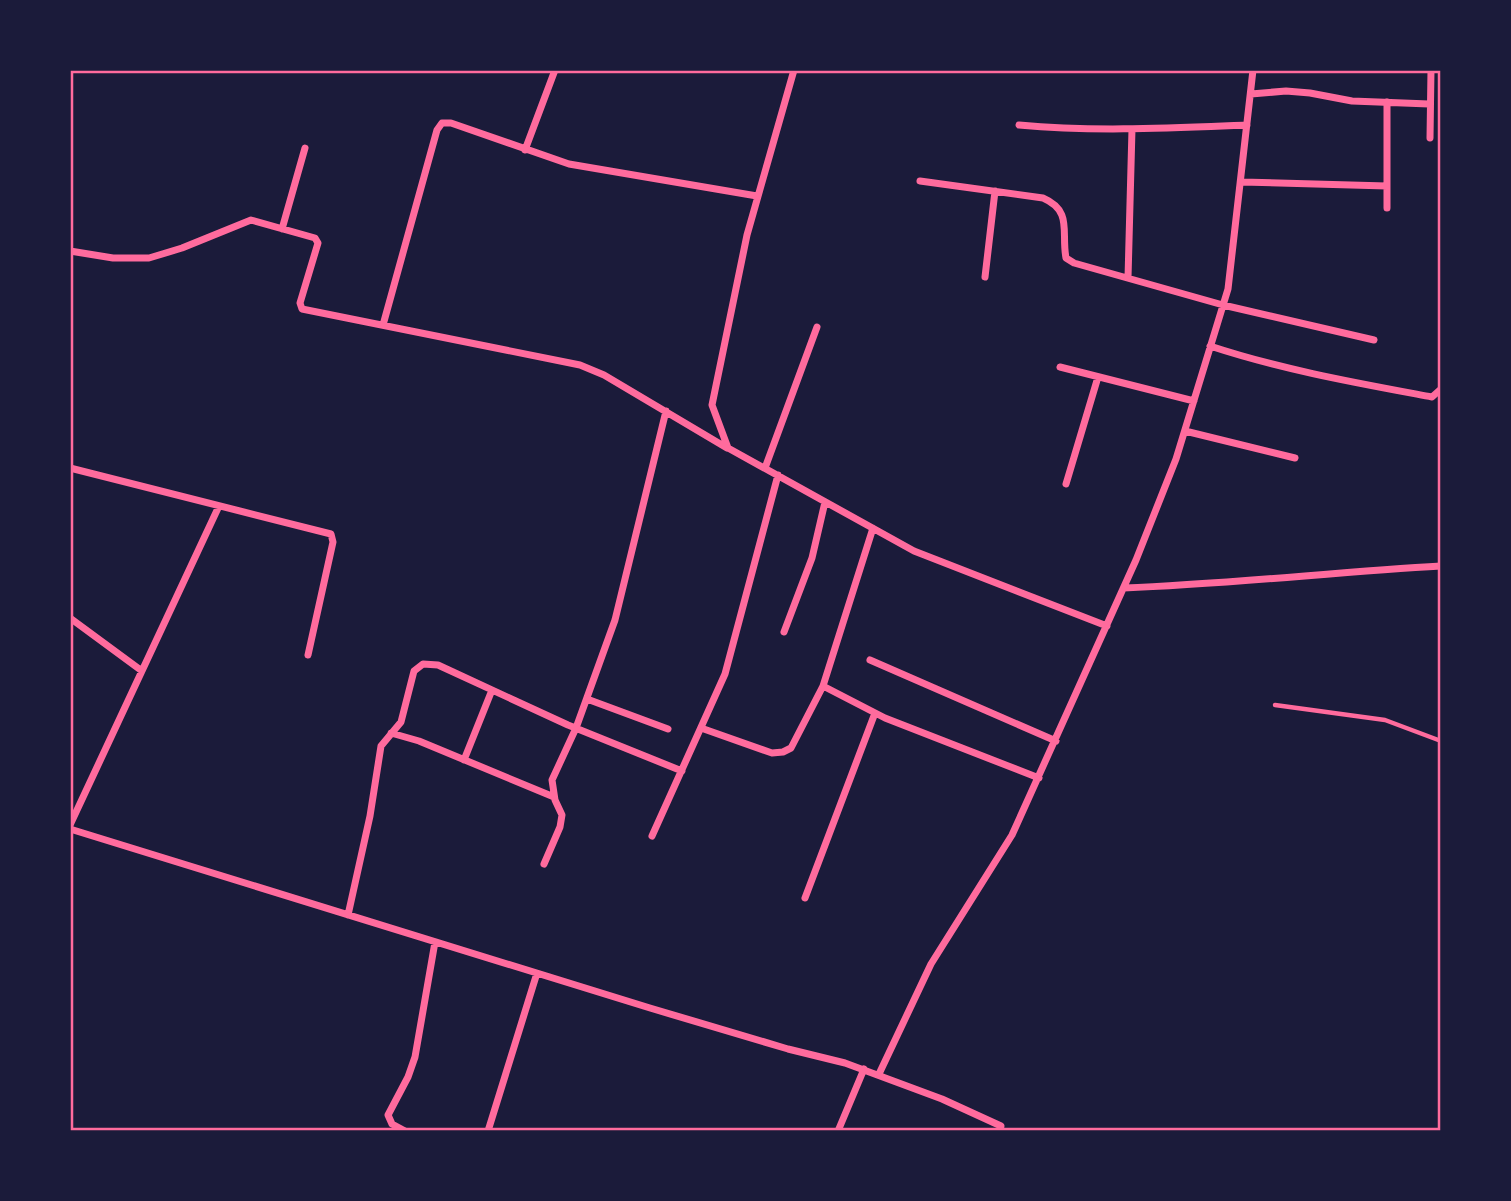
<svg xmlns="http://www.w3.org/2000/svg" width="1511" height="1201" font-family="'Titillium Web',sans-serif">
<rect width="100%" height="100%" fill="#1b1b3a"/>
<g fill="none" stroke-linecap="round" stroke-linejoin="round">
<path stroke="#ff6b9d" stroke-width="4.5" d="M1275,705l110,15 56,21"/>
<path stroke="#ff6b9d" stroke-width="7" d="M794,70l-47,165 -35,170 16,43 186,103 193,75
M1251,94l35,-3 24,2 42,8 77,3
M1019,125c76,7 152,3 228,0
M1430,138l1,-68
M525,150l30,-80
M920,181l123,17c30,13 18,34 23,60l8,5 149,42 151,35
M1242,182l145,4
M1387,208v-106
M282,229l23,-81
M70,251l43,7h36l33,-10 69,-28 64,18 3,5 -18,60 2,6 278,56 24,10 123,73
M985,277l10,-86
M1128,278l4,-149
M383,325l54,-195 5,-7h9l118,41 188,32
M1210,346c73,24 147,37 222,51l9,-8
M1060,367l134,34
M1185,431l110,27
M70,468l261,66 2,8 -25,113
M765,468l52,-141
M1066,484l32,-107
M1124,588c106,-4 211,-16 317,-22
M70,618l72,53
M784,632l28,-74 13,-56
M870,660l186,81
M823,686l62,32 154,60
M587,699l81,30
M701,728l71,25 11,-1 8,-4 32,-62 50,-158
M391,733l28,8 135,56
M464,760l28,-70
M70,825l149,-319
M70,829l580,179 138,41 57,14 97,36 59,27 -1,5
M652,836l73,-162 53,-199
M544,864l16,-37 2,-12 -7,-15 -3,-20 24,-52 39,-108 51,-209
M805,898l70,-185
M348,915l22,-99 11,-70 20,-24 13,-51 9,-7 15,1 130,60 114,46
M879,1074l52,-110 81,-129 124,-275 40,-101 52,-170 25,-219
M405,1131l-13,-7 -4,-9 20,-38 7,-20 20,-115
M488,1131l49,-158
M838,1131l26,-62"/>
</g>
<rect width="1511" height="1201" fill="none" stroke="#1b1b3a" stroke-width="144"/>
<rect x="72" y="72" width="1367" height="1057" fill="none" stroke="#ff6b9d" stroke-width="2.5"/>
</svg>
